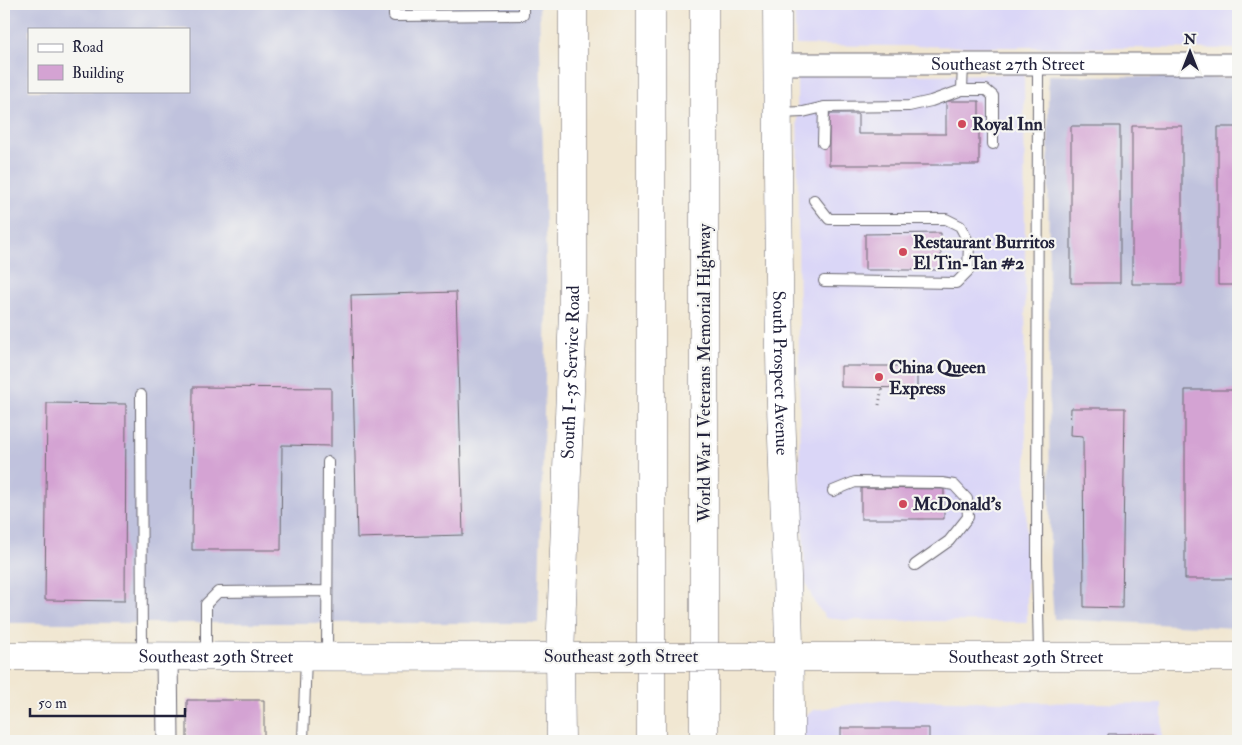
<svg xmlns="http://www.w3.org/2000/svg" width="1242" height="745" font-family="'IM FELL Double Pica',serif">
<rect width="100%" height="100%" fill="#f6f6f2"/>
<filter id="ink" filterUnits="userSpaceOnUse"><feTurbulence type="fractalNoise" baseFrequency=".02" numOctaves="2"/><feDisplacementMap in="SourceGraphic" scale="10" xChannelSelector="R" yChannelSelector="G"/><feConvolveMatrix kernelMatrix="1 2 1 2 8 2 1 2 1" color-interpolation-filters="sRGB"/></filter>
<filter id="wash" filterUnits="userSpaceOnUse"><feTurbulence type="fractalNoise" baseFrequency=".0096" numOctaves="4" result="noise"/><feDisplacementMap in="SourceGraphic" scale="20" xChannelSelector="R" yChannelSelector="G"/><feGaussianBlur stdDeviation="1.12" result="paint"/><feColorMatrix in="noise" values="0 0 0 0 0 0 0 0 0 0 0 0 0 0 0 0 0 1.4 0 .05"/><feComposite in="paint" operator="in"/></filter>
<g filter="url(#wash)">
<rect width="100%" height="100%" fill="#f1e7d2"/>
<path fill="#dad6f7" d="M794,4h444v45l-442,-4z
M1024,74l3,548 -182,-2 -19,-2 -12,-16 -9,-22 -2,-54 -3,-35 -3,-415z
M881,700l281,4v37h-358v-23l9,-8z"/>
<path fill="#c0c2dd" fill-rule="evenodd" d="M4,4h535l8,304 -9,315h-534zM29,29h160v62h-160z
M1048,75l159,3 31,-1v551l-184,-9 -4,-52z"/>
<g id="blocks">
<path fill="#d4a3d3" d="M946,101h33v64h-150v-51h29v20h88z
M1071,126h49v157h-49z
M1132,126h50v158h-50z
M1218,127h20v158h-20z
M941,233v37h-76v-36z
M456,292l7,243 -106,3 -6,-243z
M841,366h76v22l-76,-1z
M193,387l138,1v58l-49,-1 -1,105h-89z
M1185,390h53v189h-53z
M47,403l79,1 -1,197 -80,-1z
M1071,408h54l-3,200 -38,-1 -1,-171 -13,-1z
M861,488l83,1v30h-83z
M187,700h77v41h-77z
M841,728h88v13h-88z
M1108,734h48v7h-48z"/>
</g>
</g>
<g filter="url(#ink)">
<use href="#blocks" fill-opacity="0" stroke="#6a6770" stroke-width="1"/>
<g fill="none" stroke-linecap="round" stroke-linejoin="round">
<defs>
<path id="lane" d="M394,4v12l129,-1v-11
M1038,64l-1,497 2,94
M962,90l1,-26
M779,113l24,-1 21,-5 85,-1 22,-5 31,-11h24l7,6v48
M823,143l1,-36
M814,200l15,19h117l14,7 9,17 -1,28 -12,12 -132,-2
M141,395l1,260
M833,491l22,-9 87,1 12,2 13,14 1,18 -19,24 -34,24
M327,655l1,-193
M206,656v-52l12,-12 109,-1
M303,741l3,-84"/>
<g id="street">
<path id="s1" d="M778,64h460"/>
<path d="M167,656l1,85"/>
</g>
<g id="secondary">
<path id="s2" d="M777,4c1,133 1,267 4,401 3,112 10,224 9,336"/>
<path id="s3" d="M4,656l598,1"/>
<path id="s4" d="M751,657h487"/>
<path id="s5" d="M561,741l-1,-85 13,-345v-307"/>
</g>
<path id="highway" d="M704,4v737
M651,741v-737"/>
</defs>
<use href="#lane" stroke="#6a6770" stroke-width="12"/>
<use href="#street" stroke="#6a6770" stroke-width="23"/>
<use href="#secondary" stroke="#6a6770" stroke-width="29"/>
<use href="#highway" stroke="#6a6770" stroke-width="29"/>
<path stroke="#6a6770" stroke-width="3" stroke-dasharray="1 4" stroke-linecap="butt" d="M879,405l3,-18"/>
<use href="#lane" stroke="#fff" stroke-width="10"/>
<use href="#street" stroke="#fff" stroke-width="21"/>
<use href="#secondary" stroke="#fff" stroke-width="28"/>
<use href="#highway" stroke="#fff" stroke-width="28"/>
<defs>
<path id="secondary-bridge" d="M602,657h149"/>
</defs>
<use href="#secondary-bridge" stroke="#6a6770" stroke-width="29" stroke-linecap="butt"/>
<use href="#secondary-bridge" stroke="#fff" stroke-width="28"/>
</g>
</g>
<g fill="#d1495b" stroke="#f6f6f2" stroke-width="2">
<circle cx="962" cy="124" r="5"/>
<circle cx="903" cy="252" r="5"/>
<circle cx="879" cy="377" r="5"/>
<circle cx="903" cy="504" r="5"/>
</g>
<g text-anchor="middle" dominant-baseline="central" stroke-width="4.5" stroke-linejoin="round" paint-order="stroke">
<g font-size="18" fill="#22223b" stroke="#f6f6f2">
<text stroke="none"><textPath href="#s1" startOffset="230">Southeast 27th Street</textPath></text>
<text stroke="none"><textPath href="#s5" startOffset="369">South I-35 Service Road</textPath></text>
<text transform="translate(704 373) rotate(-90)">World War I Veterans Memorial Highway</text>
<text stroke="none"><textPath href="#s2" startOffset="369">South Prospect Avenue</textPath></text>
<text stroke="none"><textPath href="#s3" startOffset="212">Southeast 29th Street</textPath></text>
<text x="621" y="656">Southeast 29th Street</text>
<text stroke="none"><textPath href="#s4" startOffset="275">Southeast 29th Street</textPath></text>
</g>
<g font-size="18" font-weight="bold" fill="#22223b" stroke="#f6f6f2" text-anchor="start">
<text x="972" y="124">Royal Inn</text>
<text x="913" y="242">Restaurant Burritos<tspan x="913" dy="21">El Tin-Tan #2</tspan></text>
<text x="889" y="367">China Queen<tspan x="889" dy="21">Express</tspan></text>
<text x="913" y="504">McDonald's</text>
</g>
</g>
<rect width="1242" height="745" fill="none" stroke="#f6f6f2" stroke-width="20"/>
<rect x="28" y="28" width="162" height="65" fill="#f6f6f2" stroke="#a1a1a9"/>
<rect x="38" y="44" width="25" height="8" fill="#ffffff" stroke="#a1a1a9"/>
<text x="72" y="52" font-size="15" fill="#22223b">Road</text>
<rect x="38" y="65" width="25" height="15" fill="#d4a3d3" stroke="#a1a1a9"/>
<text x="72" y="78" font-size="15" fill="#22223b">Building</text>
<g transform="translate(1190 52)" stroke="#f6f6f2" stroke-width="4" paint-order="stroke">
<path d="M0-4L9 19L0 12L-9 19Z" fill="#22223b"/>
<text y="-8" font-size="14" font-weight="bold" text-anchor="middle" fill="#22223b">N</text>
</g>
<path d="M30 708v8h155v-8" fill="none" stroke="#22223b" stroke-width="2.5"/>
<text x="38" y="708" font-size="15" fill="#22223b" stroke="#f6f6f2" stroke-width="4" paint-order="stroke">50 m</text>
</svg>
